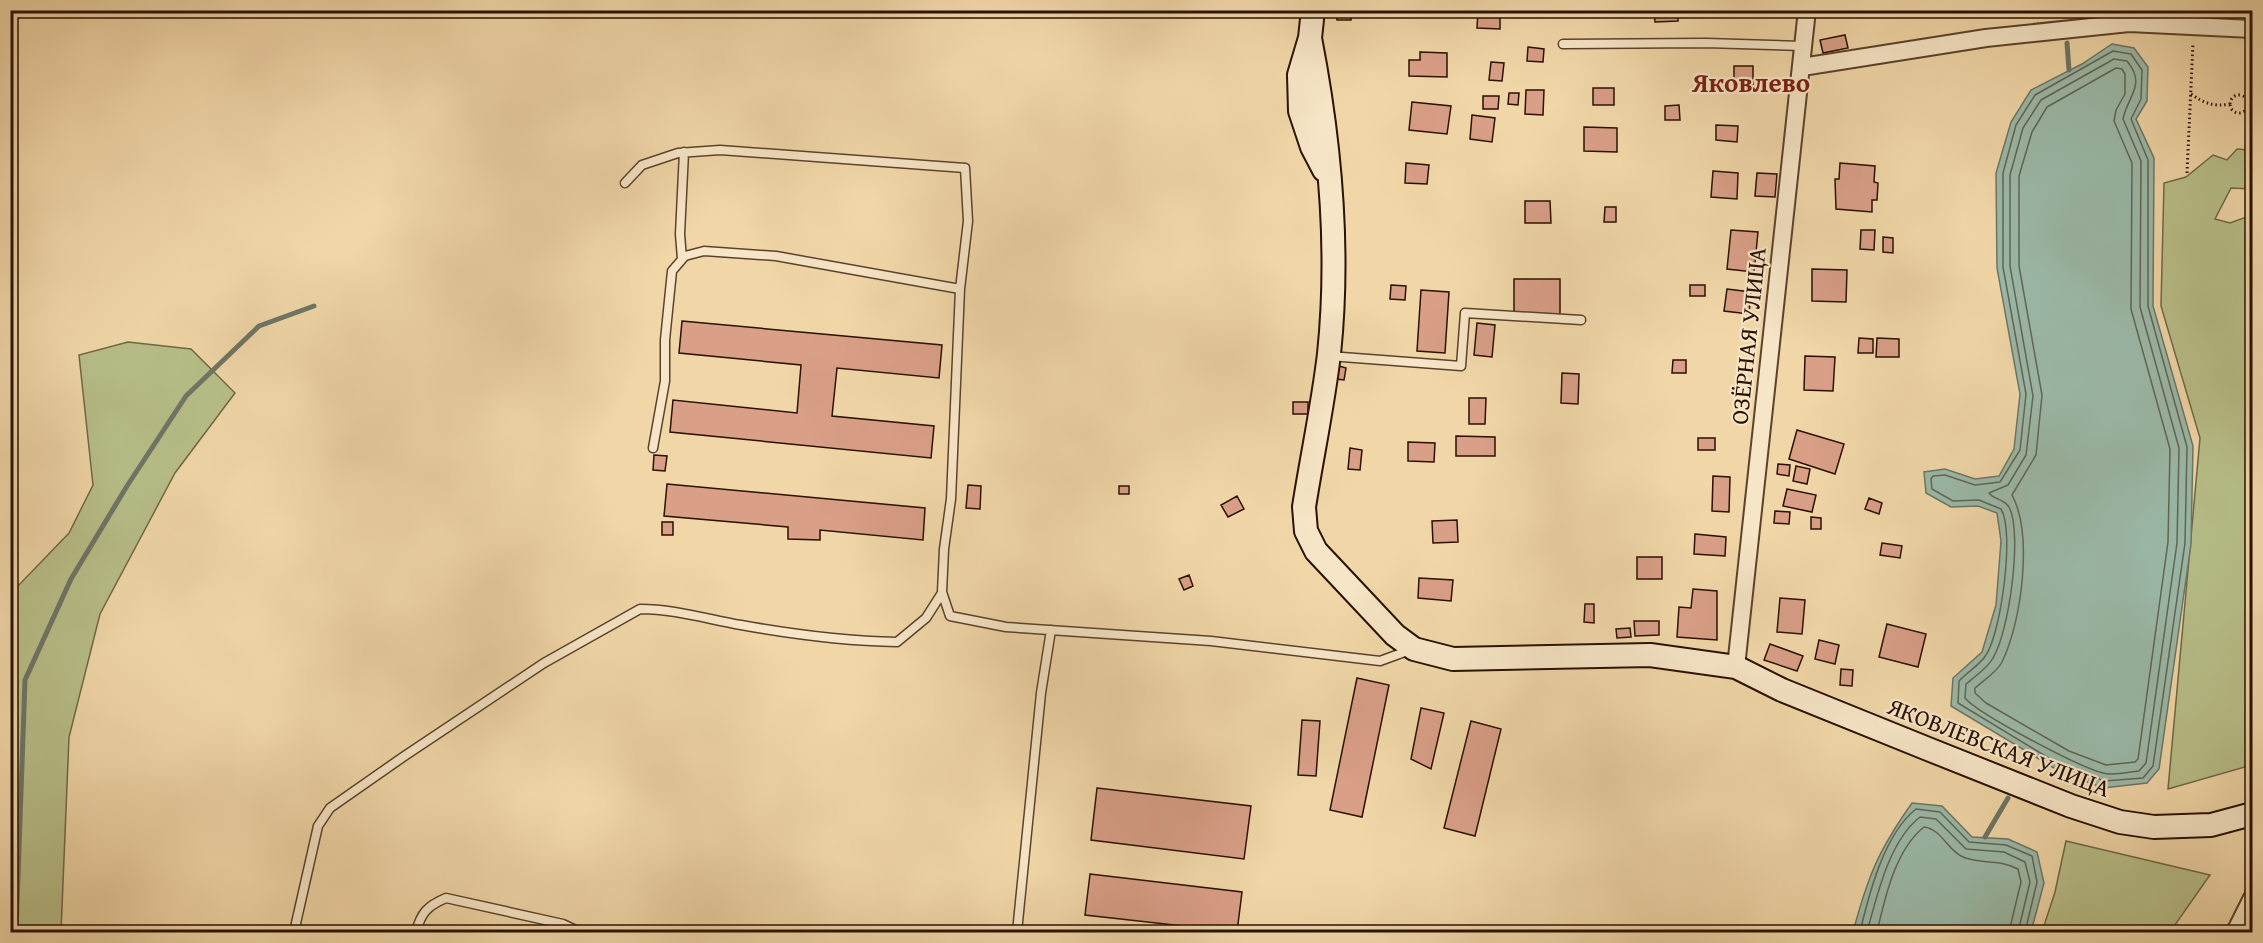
<svg xmlns="http://www.w3.org/2000/svg" width="2263" height="943" font-family="'Gentium Book Plus',serif">
<rect width="100%" height="100%" fill="#f1d7a8"/>
<filter id="stains"><feTurbulence type="fractalNoise" baseFrequency=".00333" numOctaves="4"/><feColorMatrix values="0 0 0 0 .2 0 0 0 0 .09 0 0 0 0 .02 0 0 0 .5 -.17"/></filter>
<radialGradient id="worn" r=".72"><stop offset=".6" stop-color="#630" stop-opacity="0"/><stop offset="1" stop-color="#630" stop-opacity=".3"/></radialGradient>
<path fill="#b8bf89" stroke="#716846" stroke-width="1.5" d="M2237,149l11,1 4,17v22l-21,-1 -16,31 15,4 22,-8v550l-84,24 32,-351 -39,-132 3,-123 22,-6 27,-22 14,5z
M128,342l63,7 44,44 -60,80 -75,141 -31,123 -8,195h-50l-1,-301 6,-43 53,-55 24,-48 -14,-130z
M2066,841l144,34 -40,57h-128l13,-40z"/>
<path fill="#9bbaa9" stroke="#6e7667" stroke-width="1.5" d="M2112,44l22,4 14,19 -1,34 -11,18 18,39 -1,148 40,140 -2,98 -32,225 -12,14 -44,5 -44,-17 -108,-65 2,-28 29,-26 14,-47 5,-64 -4,-28 -19,-7 -27,1 -25,-14 -2,-21 21,-3 30,10 24,-3 15,-27 6,-55 -23,-126 -1,-95 15,-51 20,-32 51,-26z
M1912,803l30,3 30,31 36,2 29,13 7,31 -13,49h-178c15,-56 25,-81 59,-129z"/>
<g fill="none" stroke-linecap="round" stroke-linejoin="round">
<path stroke="#626656" stroke-width="1.5" d="M2113,51l18,3 11,16 -1,29 -10,20 17,41v146l39,141 -2,96 -32,223 -10,12 -39,3 -42,-15 -104,-63 1,-22c8,-9 21,-16 27,-26 15,-22 29,-124 15,-146l-22,-9 -26,1 -21,-12 -1,-10 2,-3 12,-1 30,10 25,-3 20,-32 6,-56 -23,-127v-94l13,-48 19,-30z
M2114,59l13,2c20,24 0,36 -4,58l18,42 -1,146 39,141 -2,95 -31,220 -7,8c-11,1 -26,5 -36,2 -24,-6 -125,-59 -138,-75l1,-14c9,-8 22,-16 27,-26 16,-26 29,-121 17,-149 -4,-10 -16,-9 -21,-16l19,-8 18,-30 7,-59 -23,-130v-91l13,-47 18,-28z
M2116,68l6,1 3,5v20l-9,16 -2,11 18,42 -1,146 39,140 -2,93 -30,217 -3,3 -29,3 -37,-14 -83,-48 -11,-10v-5c9,-8 22,-16 27,-26 20,-41 31,-128 10,-167l24,-40 6,-60 -23,-129v-90l13,-44 15,-25z
M1860,932c9,-38 24,-98 56,-123l24,3 29,30 37,3 26,11 5,26 -12,50
M1867,932c10,-36 22,-91 53,-115l16,2 30,30 38,3 21,10 5,20 -12,50
M1877,932c8,-34 18,-82 47,-105 17,2 23,22 37,29 16,9 37,2 57,13l3,13 -12,50"/>
<path stroke="#6e7667" stroke-width="5" d="M2064,10l1,6
M2067,43l2,27
M2025,765l6,-11
M1985,837l23,-39
M16,932l9,-252 46,-101 56,-93 59,-90 73,-70 55,-20"/>
</g>
<path fill="#d99f87" stroke="#2a1103" stroke-width="1.5" d="M1336,10h15v10h-14z
M1478,10h22v19l-23,-1z
M1654,10h24v11l-23,1z
M1845,35l3,13 -25,5 -3,-13z
M1528,47l16,2 -1,13 -16,-1z
M1420,52l27,1v24l-38,-1v-16h11z
M1491,62l13,1 -2,18 -13,-1z
M1734,66h19v25h-19z
M1593,88h21v17h-21z
M1526,90h18l-1,25 -18,-1z
M1509,93h10l-1,12 -10,-1z
M1483,96h16l-1,13h-15z
M1412,102l39,4 -4,28 -38,-4z
M1679,105l1,15h-15v-14z
M1472,115l23,3 -3,24 -22,-3z
M1716,125l22,1 -1,16 -21,-2z
M1584,127l33,1v24l-33,-1z
M1406,163l23,2 -2,19 -22,-1z
M1840,163l35,3 -1,16 4,1 -1,17h-5v12l-36,-3 -1,-30h4z
M1713,171l25,2 -1,26 -26,-2z
M1757,173l20,1 -2,23 -20,-1z
M1525,201h25l1,22h-26z
M1605,207h11v15h-12z
M1731,230l27,2 -4,40 -27,-3z
M1861,230h14l-1,20 -14,-1z
M1883,237l10,1v15l-10,-1z
M1812,269l35,1 -1,32 -34,-1z
M1514,279h46v35l-46,-1z
M1391,285l15,1 -1,14 -15,-1z
M1690,285h15v11h-15z
M1727,289l24,3 -2,22 -25,-3z
M1421,290l28,2 -4,61 -28,-2z
M682,321l260,24 -3,33 -102,-10 -5,48 102,10 -3,32 -261,-26 3,-32 124,13 4,-48 -122,-12z
M1477,323l18,2 -3,32 -18,-2z
M1859,338l14,1v14h-15z
M1877,338l22,1v18h-23z
M1805,356l30,1 -2,34 -29,-1z
M1673,360h13v13h-14z
M1339,366l7,2 -2,12 -7,-1z
M1562,373l17,1 -1,30 -17,-1z
M1469,398h17l-1,26h-16z
M1293,402h15v12h-15z
M1797,430l47,14 -9,30 -46,-15z
M1456,436l39,1v19h-39z
M1698,438h17v12h-17z
M1408,442l27,1 -1,19 -26,-1z
M1350,448l12,2 -2,20 -12,-1z
M654,455l13,1 -2,15 -12,-1z
M1778,464l12,1 -1,11 -12,-2z
M1796,466l14,3 -3,15 -14,-3z
M1713,476l17,1 -1,35 -17,-1z
M667,484l258,24 -2,32 -103,-10v10l-32,-1v-12l-124,-11z
M968,485l13,1 -1,23 -14,-1z
M1119,486h10v8h-10z
M1787,489l29,6 -4,17 -29,-6z
M1237,496l7,13 -16,8 -7,-12z
M1869,498l13,5 -3,11 -14,-5z
M1775,511l15,1 -1,12 -15,-1z
M1811,517l10,1v11h-10z
M1457,520l1,22 -25,1 -1,-22z
M662,522h11v13h-11z
M1695,534l31,3 -1,19 -31,-2z
M1882,543l20,3 -2,12 -20,-3z
M1637,557h25v22h-25z
M1189,575l4,11 -9,4 -5,-11z
M1419,578l34,2 -2,21 -33,-3z
M1693,589l24,2v49l-40,-3 2,-30 12,1z
M1780,598l25,2 -3,34 -25,-2z
M1585,604h9v19l-10,-1z
M1634,621h25v14l-24,1z
M1887,624l39,10 -8,33 -39,-10z
M1630,628l1,9 -14,1 -1,-9z
M1819,640l20,5 -4,19 -20,-5z
M1770,644l33,12 -6,15 -33,-11z
M1841,669l12,1 -1,16 -12,-1z
M1357,678l32,7 -27,132 -32,-7z
M1421,708l23,5 -13,56 -20,-10z
M1302,720l18,1 -4,55 -18,-1z
M1471,721l30,8 -26,107 -31,-8z
M1097,788l154,18 -7,53 -153,-19z
M1090,874l152,18 -5,40 -152,-17z"/>
<g fill="none" stroke-linecap="round" stroke-linejoin="round">
<defs>
<path id="lane" d="M1563,44l143,-1 97,3
M625,183l17,-18 36,-12 42,-3 245,18 3,53 -8,68 -9,210 -7,50 -2,43 8,24 56,11 205,14 169,20 30,-11
M682,259l-2,-25 4,-82
M1329,356l132,10 4,-53 116,7
M653,448l12,-67v-41l7,-69 13,-15 19,-5 72,5 184,33
M294,932l24,-106 12,-18 73,-51 141,-94 96,-54c34,0 67,10 101,16 50,9 105,16 156,17l29,-24 16,-25
M416,932c5,-19 11,-26 30,-34l117,26 17,8
M1017,932l24,-239 10,-63"/>
<path id="street" d="M1802,67l184,-29 143,-15 123,6
M1736,667l71,-657
M2235,932l17,-34"/>
<path id="secondary" d="M1313,10l-3,28 -11,37 1,36 12,36 12,23
M1310,38c20,103 30,211 19,316 -6,51 -17,102 -25,153l2,24 10,20 79,84 19,14 39,10 197,-4 86,12 46,23 146,59 143,57 49,16 34,5 57,-2 41,-11"/>
</defs>
<use href="#lane" stroke="#5c422c" stroke-width="11"/>
<use href="#street" stroke="#5c422c" stroke-width="20"/>
<use href="#secondary" stroke="#2a1103" stroke-width="26"/>
<path stroke="#2a1103" stroke-width="3" stroke-dasharray="1.5 3" stroke-linecap="butt" d="M2191,94c13,9 22,13 39,10
M2230 104a9 9 0 1 1 18 0a9 9 0 1 1-18 0Z
M2187,173l6,-130"/>
<use href="#lane" stroke="#f6e5c6" stroke-width="8"/>
<use href="#street" stroke="#f6e5c6" stroke-width="16"/>
<use href="#secondary" stroke="#f6e5c6" stroke-width="22"/>
</g>
<g text-anchor="middle" dominant-baseline="central" stroke-width="4.5" stroke-linejoin="round" paint-order="stroke">
<g font-size="24" fill="#2a1103" stroke="#f6e5c6">
<text transform="translate(1748 336) rotate(-84)">ОЗЁРНАЯ УЛИЦА</text>
<text transform="translate(1999 747) rotate(21)">ЯКОВЛЕВСКАЯ УЛИЦА</text>
</g>
<g font-size="27" font-weight="bold" fill="#7a1f14" stroke="#f6e5c6">
<text x="1751" y="82">Яковлево</text>
</g>
</g>
<rect width="2263" height="943" fill="none" stroke="#f1d7a8" stroke-width="36"/>
<rect x="12" y="12" width="2239" height="919" fill="none" stroke="#2a1103" stroke-width="3"/>
<rect x="18" y="18" width="2227" height="907" fill="none" stroke="#2a1103" stroke-width="1.5"/>
<rect width="100%" height="100%" filter="url(#stains)"/>
<rect width="100%" height="100%" fill="url(#worn)"/>
</svg>
